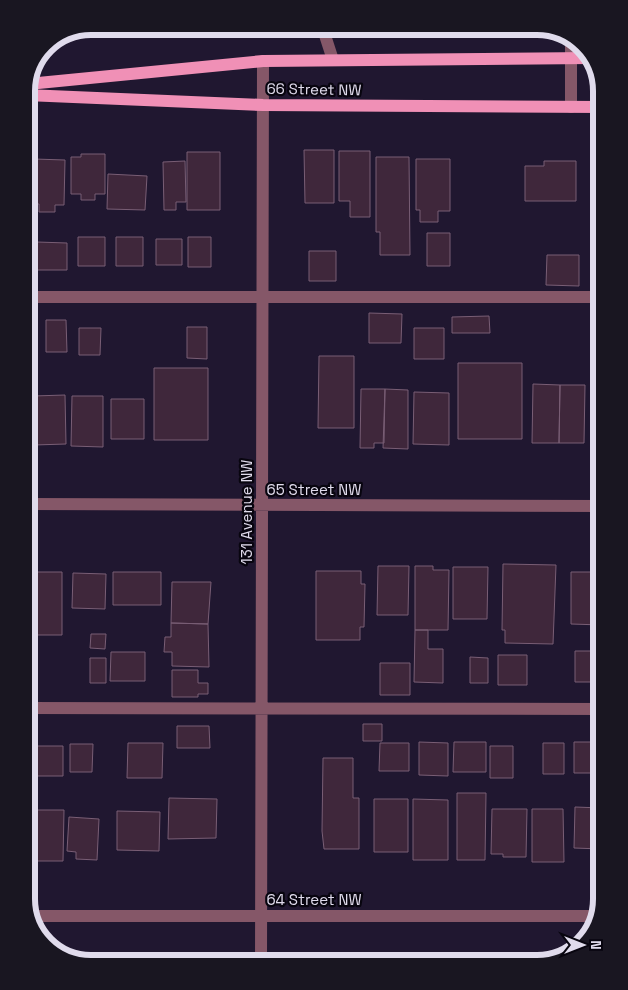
<svg xmlns="http://www.w3.org/2000/svg" width="628" height="990" font-family="'Space Grotesk',sans-serif">
<rect width="100%" height="100%" fill="#201730"/>
<path fill="#3f273b" stroke="#795e75" d="M304,150h30v53h-29z
M339,151h31v66h-20v-16h-11z
M187,152h33v58h-33z
M81,154h24v40h-10v6h-14v-6h-10v-37h10z
M376,157h33l1,98h-30v-23h-4z
M34,159l31,1 -1,45h-9v7h-16v-8h-5z
M416,159h34v52h-12v11h-18v-12h-4z
M185,161l1,41h-10v8h-12l-1,-48z
M544,161h32v40h-51v-35h19z
M108,174l39,2 -2,34 -38,-1z
M427,233h23v33h-23z
M78,237h27v29h-27z
M116,237h27v29h-27z
M188,237h23v30h-23z
M156,239h26v26h-26z
M37,242l30,1v27h-31z
M309,251h27v30h-27z
M547,255h32v31l-33,-1z
M369,313l33,1 -1,29h-32z
M489,316l1,17h-38v-16z
M46,320h20l1,32h-21z
M187,327h20v32l-20,-1z
M79,328h22l-1,27h-21z
M414,328h30v31h-30z
M319,356h35v72h-36z
M458,363h64v76h-64z
M154,368h54v72h-54z
M533,384l27,1 -1,58h-27z
M560,385h25l-1,58h-25z
M361,389h24l-1,54h-10v5h-14z
M385,389l23,1v59l-25,-1z
M414,392l35,1v52l-36,-1z
M591,393h11v46h-11z
M65,395l1,49 -32,1 -1,-49z
M72,396h31v51l-32,-1z
M111,399h33v40h-33z
M26,401h2v37h-2z
M503,564l53,1 -3,79 -48,-1v-13h-3z
M378,566h31l-1,49h-31z
M415,566h18v4h16l-1,60h-33z
M453,567h35l-1,52h-34z
M316,571h45v13h4l-1,43h-4v13h-44z
M26,572h36v63h-36z
M113,572h48v33h-48z
M571,572h31v53l-31,-1z
M73,573l33,1 -1,35 -33,-1z
M172,582h39l-3,42 -37,-1z
M171,623l37,1 1,43 -37,-1v-14h-8l1,-15h6z
M415,630h13v19h15v34l-29,-1z
M91,634h15l-1,15 -15,-1z
M575,651h27v31h-27z
M111,652h34v29h-35z
M498,655h29v30h-29z
M470,657l18,1v25h-18z
M90,658h16v25h-16z
M380,663h30v32h-30z
M172,670h26v13h10v11h-10v3h-26z
M363,724h19v17h-19z
M177,726h32l1,22h-33z
M419,742l29,1v33l-29,-1z
M454,742h32v30h-33z
M574,742h28v31h-28z
M128,743h35l-1,35h-35z
M380,743h29v28h-30z
M543,743h21v31h-21z
M70,744h23l-1,28h-22z
M36,746h27v30h-27z
M490,746h23v32h-23z
M323,758h30v40h6v51h-35l-2,-18z
M457,793h29l-1,67h-28z
M169,798l48,1 -1,39 -48,1z
M374,799h34v53h-34z
M413,799l35,1v60h-35z
M575,807l27,1v41l-28,-1z
M492,809h35l-1,48h-23v-3h-12z
M532,809h31l1,53h-32z
M31,810h33l-1,51h-33z
M117,811l43,1 -1,39 -42,-1z
M69,817l30,2 -2,41 -21,-1v-7l-9,-1z"/>
<g fill="none" stroke-linecap="round" stroke-linejoin="round">
<path stroke="#855768" stroke-width="12" d="M322,26l11,34
M571,37v70
M26,297h576
M26,504l576,2
M26,708l576,1
M30,916h567
M261,964l2,-903"/>
<path stroke="#f090b6" stroke-width="12" d="M28,84l235,-23 328,-3
M26,95l237,10 339,2"/>
</g>
<g text-anchor="middle" dominant-baseline="central" stroke-width="4.5" stroke-linejoin="round" paint-order="stroke">
<g font-size="15" fill="#e0dbec" stroke="#08050f">
<text transform="translate(314 89) rotate(1)">66 Street NW</text>
<text x="314" y="489">65 Street NW</text>
<text transform="translate(246 512) rotate(-90)">131 Avenue NW</text>
<text x="314" y="899">64 Street NW</text>
</g>
</g>
<path d="M0 0H628V990H0ZM91 35H537A56 56 0 0 1 593 91V899A56 56 0 0 1 537 955H91A56 56 0 0 1 35 899V91A56 56 0 0 1 91 35Z" fill="#191621" fill-rule="evenodd"/>
<path fill="none" stroke="#e0dbec" stroke-width="6" d="M91 35H537A56 56 0 0 1 593 91V899A56 56 0 0 1 537 955H91A56 56 0 0 1 35 899V91A56 56 0 0 1 91 35Z"/>
<g transform="translate(583 945) rotate(90)" stroke="#08050f" stroke-width="4" paint-order="stroke">
<path d="M0-4L9 19L0 12L-9 19Z" fill="#e0dbec"/>
<text y="-8" font-size="14" font-weight="bold" text-anchor="middle" fill="#e0dbec">N</text>
</g>
</svg>
